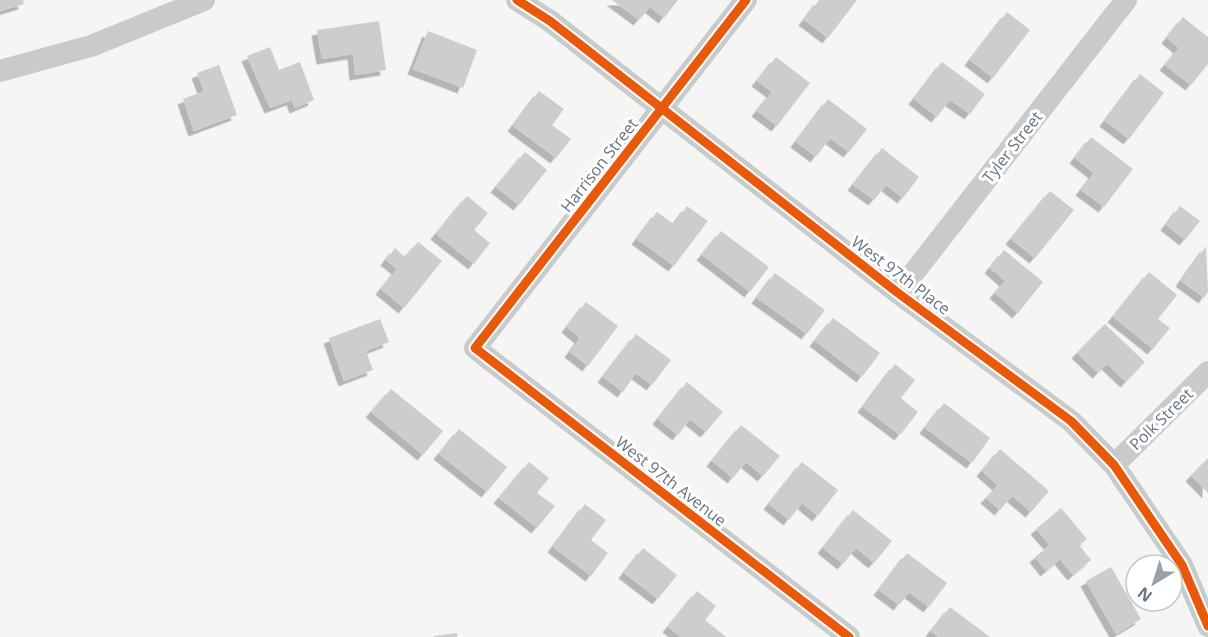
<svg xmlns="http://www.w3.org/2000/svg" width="1208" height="637" font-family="'Open Sans',sans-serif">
<defs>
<filter id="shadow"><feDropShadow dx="-5.5" dy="5.5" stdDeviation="0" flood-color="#0004"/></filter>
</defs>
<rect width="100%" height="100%" fill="#f5f5f4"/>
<path fill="#cccdce" filter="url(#shadow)" d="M0,0h23l1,4 -24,7z
M612,0h66l-14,18 -14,-11 -11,13z
M819,0h38l-29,38 -24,-18z
M1007,12l23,18 -37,48 -23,-18z
M1183,17l25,20v27l-17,21 -26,-20 14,-17 -12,-10z
M379,21l7,49 -31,5 -2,-21 -31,5 -5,-29z
M428,31l49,19 -14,38 -50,-19z
M270,47l9,23 21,-8 14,38 -19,8 -3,-8 -22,8 -23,-52z
M776,57l34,26 -33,43 -20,-15 15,-19 -15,-11z
M942,62l43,32 -15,20 -20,-14 -13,17 -23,-18z
M219,65l18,50 -43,16 -11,-32 21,-8 -7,-18z
M1140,74l24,19 -35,46 -24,-18z
M539,91l25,18 -12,16 19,14 -15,19 -43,-32z
M828,99l39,30 -18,23 -19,-14 -14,19 -20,-15z
M1091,137l42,32 -29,38 -23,-17 13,-17 -19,-15z
M882,148l37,29 -16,21 -17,-13 -12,15 -21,-15z
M525,152l22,18 -28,35 -23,-18z
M1050,191l24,19 -39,48 -24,-19z
M467,196l21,17 -14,17 16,13 -16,21 -38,-30z
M687,206l21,15 -34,45 -37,-27 20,-27 17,12z
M1180,206l20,15 -15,19 -19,-15z
M721,231l48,36 -19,25 -48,-37z
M418,242l24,19 -38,47 -23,-19 16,-20 -11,-9 9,-12 10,9z
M1206,246l2,46 -4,6 -23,-17z
M1004,250l39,32 -25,31 -23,-20 10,-12 -15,-13z
M1149,272l28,23 -19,24 12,9 -17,21 -40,-32z
M775,273l50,37 -18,24 -50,-36z
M586,302l32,24 -30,40 -18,-14 10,-14 -13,-11z
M833,318l47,35 -18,24 -47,-36z
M380,319l9,23 -23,9 7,19 -29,11 -15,-43z
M1105,324l40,38 -19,20 -19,-18 -9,9 -21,-20z
M636,334l35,26 -19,25 -16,-12 -13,19 -20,-15z
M895,364l20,16 -14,18 17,14 -18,23 -37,-28z
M687,382l36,30 -17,20 -16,-13 -12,16 -20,-16z
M391,389l52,42 -20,24 -52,-43z
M944,403l46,35 -18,25 -47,-35z
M741,425l39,31 -17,20 -17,-14 -13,16 -21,-17z
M459,429l48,38 -20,25 -48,-38z
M1000,449l49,42 -18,21 -19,-16 -12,14 -14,-12 12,-13 -16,-14z
M1208,458v35l-17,-17z
M529,462l20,16 -12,15 18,13 -18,22 -38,-30z
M802,462l36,28 -20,26 -16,-13 -13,17 -20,-16z
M585,504l21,16 -15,20 17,13 -17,23 -38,-29z
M1061,508l26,31 -8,6 12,15 -18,15 -13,-16 -14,12 -11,-14 15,-12 -14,-16z
M853,510l39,31 -18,22 -18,-15 -13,16 -20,-16z
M643,548l34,27 -19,24 -34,-26z
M907,553l40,30 -18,24 -20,-15 -10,13 -20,-15z
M1111,567l30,52 -25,15 -30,-53z
M697,591l19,15 -11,14 21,17h-45l-13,-10z
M950,607l40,30h-51l-8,-6z
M457,633v4h-23v-1z"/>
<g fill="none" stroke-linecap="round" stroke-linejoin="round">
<path stroke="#c9cacb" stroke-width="22" d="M517,0l33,21 348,272 173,128 43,44 68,100 26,61
M746,0l-271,348 374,289
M0,71l91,-25 113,-46
M898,293l228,-293
M1114,465l94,-93"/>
<defs>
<path id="cycleway" d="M517,0l33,21 348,272 173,128 43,44 68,100 26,61
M746,0l-271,348 374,289"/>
</defs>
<use href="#cycleway" stroke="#fff" stroke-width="13"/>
<use href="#cycleway" stroke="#e8590c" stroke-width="9"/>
</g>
<g text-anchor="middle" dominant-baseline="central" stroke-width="6" stroke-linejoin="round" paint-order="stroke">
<g font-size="16" fill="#687480" stroke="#fff">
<text transform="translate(1012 147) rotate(-52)">Tyler Street</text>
<text transform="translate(599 165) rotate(-52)">Harrison Street</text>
<text transform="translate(901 275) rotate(37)">West 97th Place</text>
<text transform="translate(1161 419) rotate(-44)">Polk Street</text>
<text transform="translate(671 481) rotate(38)">West 97th Avenue</text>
</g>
</g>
<g transform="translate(1154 583) rotate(218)"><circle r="28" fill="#ffffff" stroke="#c3c7cc" stroke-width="1.5"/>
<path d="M0-4.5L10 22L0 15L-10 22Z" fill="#99a1a9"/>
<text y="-9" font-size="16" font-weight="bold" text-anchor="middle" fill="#687480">N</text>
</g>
</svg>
